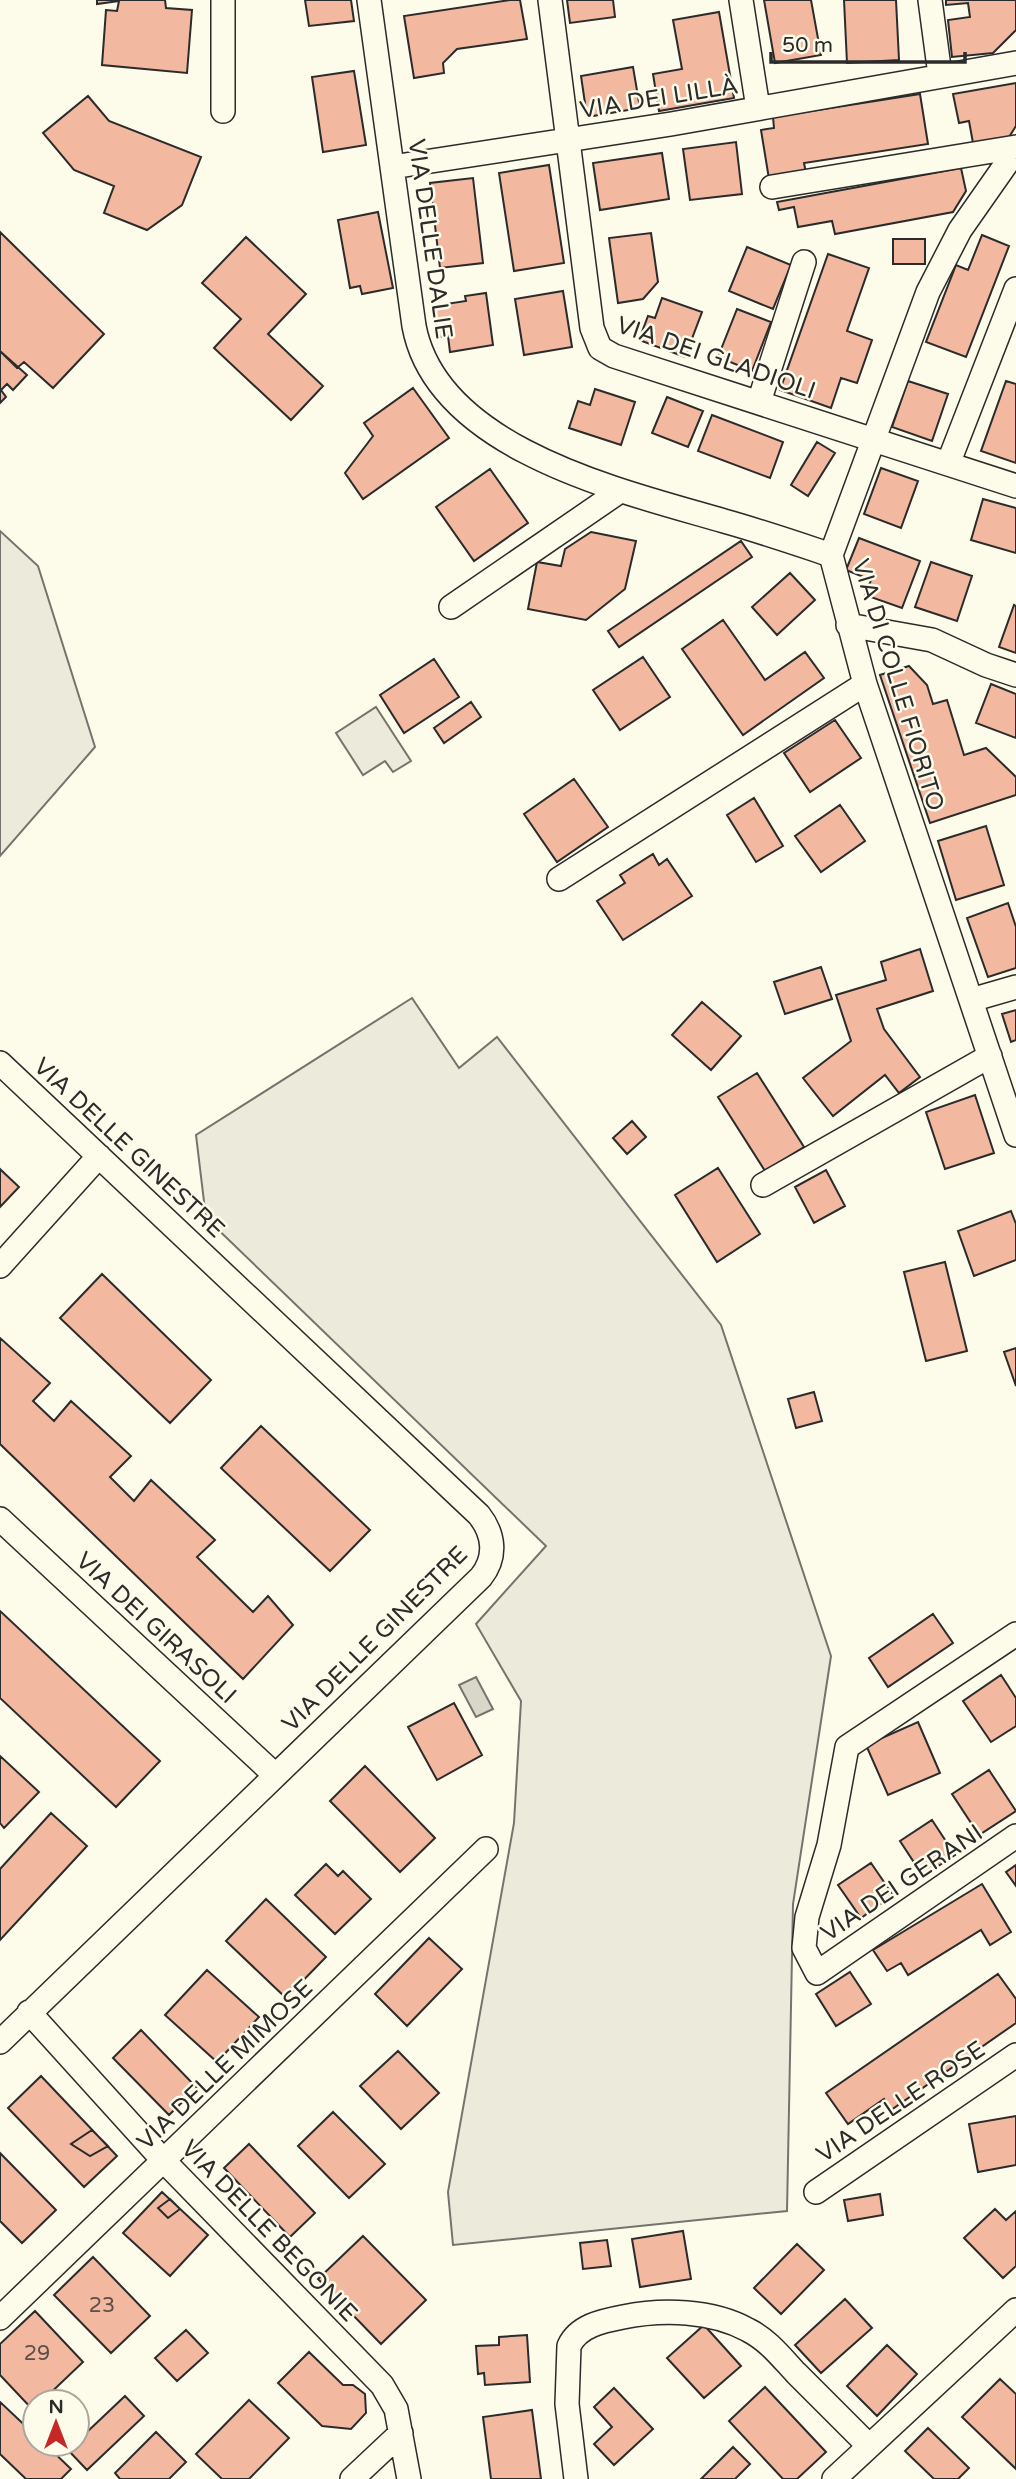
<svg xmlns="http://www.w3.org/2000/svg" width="1016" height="2479" font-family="'Varela Round',sans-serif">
<rect width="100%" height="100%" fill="#fdfbea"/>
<path fill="#ecebdb" stroke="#74746e" stroke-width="2" d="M0,531l38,35 57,181 -95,109z
M376,707l35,54 -18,11 -8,-11 -22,14 -27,-42z
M412,998l47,70 38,-31 224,288 110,331 -38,248 -6,307 -334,34 -5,-53 66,-369 7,-122 -45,-77 70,-78 -340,-328 -10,-83z"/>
<path fill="#d8d7c9" stroke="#74746e" stroke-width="2" d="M476,1677l17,32 -17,8 -17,-32z"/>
<path fill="#f2b8a0" stroke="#2b2b2b" stroke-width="2" d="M97,0h68l1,8 26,2 -5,63 -85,-8 4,-55 11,1 2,-10 -22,3z
M305,0h46l3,21 -45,5z
M510,0h10l7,39 -70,10 -14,14 1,10 -30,5 -10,-62z
M567,0h46l2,17 -45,6z
M764,0h47l10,55 -46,8z
M844,0h52l3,60 -52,3z
M946,0h70v30l-23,23 -41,4 -4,-37 22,-3 -2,-14 -22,2z
M719,12l15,86 -75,13 -6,-37 29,-5 -9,-49z
M633,67l7,41 -53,9 -6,-41z
M354,71l12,74 -43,7 -11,-75z
M1016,83v43l-7,11 -36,6 -4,-22 -10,2 -6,-29z
M920,94l8,50 -124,19 2,10 -37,6 -8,-49 13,-2 -1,-11z
M88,96l21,25 92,36 -19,48 -35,25 -43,-17 10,-27 -40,-16 -31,-37z
M736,142l6,52 -52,6 -7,-51z
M662,153l7,46 -69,11 -7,-47z
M549,165l15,98 -50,8 -15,-98z
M961,168l5,23 -13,21 -118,22 -3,-13 -34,6 -4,-20 -15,3 -2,-8z
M473,178l10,85 -43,5 -10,-85z
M378,212l15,76 -31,6 -2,-8 -10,2 -12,-68z
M0,232l104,102 -51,54 -29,-26 -7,6 -17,-17z
M651,233l7,49 -15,17 -25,4 -9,-65z
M982,235l27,11 -43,111 -40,-15 30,-77 12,5z
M246,237l60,57 -38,40 55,52 -32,34 -77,-72 27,-29 -39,-36z
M893,239h32v25h-32z
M747,247l44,18 -18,44 -44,-18z
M828,254l41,14 -22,63 25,9 -15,43 -16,-5 -10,30 -51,-18z
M563,291l9,56 -48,8 -9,-56z
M486,293l7,52 -43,7 -2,-16 -10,1 -5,-31 33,-5 -1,-5z
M662,298l40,14 -17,45 -46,-17 9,-24 7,2z
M737,309l34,13 -19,49 -34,-14z
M0,351l27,24 -14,15 -6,-6 -6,6 5,7 -6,6z
M908,381l40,13 -16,47 -40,-14z
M1006,381l10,3v79l-35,-12z
M413,388l36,50 -86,61 -18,-26 28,-37 -9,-13z
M595,389l40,13 -14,43 -52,-17 9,-27 12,4z
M667,397l36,14 -15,36 -36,-14z
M712,415l71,27 -13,36 -72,-27z
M817,442l18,11 -27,43 -17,-11z
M881,468l37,13 -17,47 -37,-14z
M490,469l38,54 -54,38 -38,-54z
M983,499l33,9v45l-45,-13z
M591,532l45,9 -11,48 -39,31 -58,-11 9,-47 24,4 4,-17z
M859,538l61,23 -18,47 -37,-13 6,-15 -25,-10z
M741,541l11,16 -133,90 -11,-16z
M931,562l41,14 -15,45 -42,-14z
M790,573l25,27 -38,35 -25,-28z
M1014,605l2,1v47l-17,-6z
M723,620l42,60 40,-28 19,26 -81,57 -61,-86z
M643,657l27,40 -50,33 -27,-40z
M434,659l25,38 -55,36 -24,-38z
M909,666l18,19 6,19 14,-4 17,55 22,-7 30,29v18l-86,28 -50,-148z
M991,684l25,10v44l-40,-15z
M471,702l10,15 -37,26 -10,-15z
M835,720l26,38 -51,34 -26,-39z
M574,779l34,48 -51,35 -33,-48z
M754,798l29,48 -27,16 -29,-47z
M840,805l25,36 -44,31 -26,-36z
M986,826l18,59 -48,15 -18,-59z
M653,854l6,11 8,-6 25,37 -69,44 -26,-39 28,-18 -5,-8z
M1008,903l8,24v41l-28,9 -21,-59z
M920,949l13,42 -56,18 7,20 36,48 -21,16 -14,-18 -52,41 -30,-38 48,-37 -15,-46 50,-15 -5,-18z
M821,967l11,32 -47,15 -11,-32z
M702,1002l39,34 -30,34 -39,-35z
M1016,1010v30l-5,2 -9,-28z
M757,1073l47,74 -39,24 -47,-74z
M975,1095l19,58 -49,16 -19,-57z
M632,1121l14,16 -19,17 -14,-16z
M718,1168l42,66 -43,28 -42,-67z
M0,1169l19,18 -19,20z
M826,1170l19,36 -31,17 -19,-36z
M1011,1211l5,13v36l-42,16 -16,-45z
M945,1262l22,89 -41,10 -22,-89z
M102,1274l109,106 -41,43 -110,-105z
M0,1338l50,45 -17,18 21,20 17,-20 60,55 -21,21 24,24 17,-21 64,60 -18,17 56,55 15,-16 25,29 -50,54 -243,-235z
M1016,1348v38l-12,-34z
M814,1392l8,29 -26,7 -8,-29z
M261,1426l109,104 -40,41 -109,-103z
M0,1611l160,150 -44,46 -116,-109z
M933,1614l20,29 -65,44 -19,-29z
M1001,1675l15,23v28l-25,16 -28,-41z
M454,1703l28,52 -45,25 -29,-53z
M918,1722l22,51 -52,22 -22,-50z
M0,1756l39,36 -35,36 -4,-5z
M365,1766l70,72 -35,34 -70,-71z
M989,1770l27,41 -37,24 -27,-41z
M51,1813l36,33 -87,94v-71z
M932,1820l23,35 -32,21 -23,-35z
M871,1863l22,32 -32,23 -23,-33z
M326,1864l12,12 5,-5 28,28 -36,35 -40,-39z
M1016,1865v21l-10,-14z
M982,1884l29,48 -21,13 -9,-15 -73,45 -7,-12 -14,8 -14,-21z
M266,1899l60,58 -40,41 -60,-57z
M429,1938l33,31 -55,57 -32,-32z
M207,1970l52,47 -42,45 -52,-47z
M850,1972l21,32 -35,22 -20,-32z
M998,1974l18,25v24l-125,87 -7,-11 -36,25 -22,-31z
M141,2030l56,58 -28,27 -56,-57z
M398,2051l41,42 -38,36 -41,-43z
M41,2076l76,80 -33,31 -76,-79z
M333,2112l52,52 -36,34 -51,-52z
M1016,2116v49l-38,7 -9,-48z
M92,2130l16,16 -18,10 -19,-12z
M249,2144l66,69 -25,24 -66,-69z
M0,2153l56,57 -34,33 -22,-22z
M162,2192l46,43 -38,41 -47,-43z
M880,2194l3,21 -35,6 -4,-21z
M170,2199l10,10 -12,9 -10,-10z
M995,2209l11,11 10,-9v55l-13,12 -39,-40z
M683,2231l8,48 -51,8 -8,-48z
M363,2236l63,64 -45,44 -63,-65z
M607,2240l4,26 -28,3 -3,-26z
M797,2244l27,26 -43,44 -27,-26z
M93,2257l57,59 -39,37 -57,-58z
M845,2299l27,29 -51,45 -26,-28z
M35,2311l48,51 -42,40h-6l-2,8 -33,-35v-31z
M704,2325l37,41 -37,32 -37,-40z
M186,2330l22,23 -31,28 -22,-23z
M527,2335l3,47 -45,3 -1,-12 -6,1 -2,-28 23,-1v-8z
M887,2345l30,29 -40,42 -30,-30z
M309,2352l34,33h10l12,9 1,19 -15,16 -29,-3 -44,-43z
M1000,2379l16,15v75l-54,-52z
M765,2387l61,65 -29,27h-14l-54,-58z
M614,2388l39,41 -39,36 -20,-21 18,-17 -18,-20z
M125,2396l19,20 -57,54 -19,-20z
M249,2400l40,38 -40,41h-27l-26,-25z
M0,2402l35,33v9h10l26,25 -10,10h-35l-26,-25z
M532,2410l9,69h-50l-8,-62z
M928,2428l41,40 -11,11h-24l-29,-28z
M156,2432l30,30 -17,17h-49l-5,-6z
M733,2447l17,17 -15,15h-34z"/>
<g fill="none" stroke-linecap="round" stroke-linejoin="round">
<defs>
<path id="minor" d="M223,0v111
M369,0l45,326c23,123 207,165 310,195 36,10 71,22 107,34
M550,0l42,328 8,20 14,8 402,130
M741,0l17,108
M930,0l10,75
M1016,150l-56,80 -32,62 -97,263 34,129 151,451
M392,167l279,-43 345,-61
M772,187l244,-40
M759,402l45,-140
M948,464l68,-175
M451,607l169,-116
M848,625l84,15 54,25 30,10
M559,879l306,-195
M971,1000l45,-13
M0,1063l479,452c15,19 18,42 2,62l-481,465
M763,1185l227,-129
M0,1266l99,-110
M0,1519l275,256
M1016,1634l-169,113 -18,98 -22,72 -3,31 13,25 199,-137
M29,2012l134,148 219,225 14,24 13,70
M816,2192l200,-137
M0,2318l486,-469
M352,2479l49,-46
M576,2479l-9,-75 2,-58c9,-20 33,-25 54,-29 39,-8 89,-7 125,13 20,10 33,27 48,43 24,24 48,48 72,72
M834,2479l182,-169"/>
</defs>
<use href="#minor" stroke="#2b2b2b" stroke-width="26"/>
<use href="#minor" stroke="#fdfbea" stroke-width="23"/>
</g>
<g text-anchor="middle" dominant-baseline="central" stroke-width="5" stroke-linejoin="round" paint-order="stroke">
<g font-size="21" fill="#5d4e48">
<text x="102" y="2305">23</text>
<text x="37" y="2353">29</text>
</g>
<g font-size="24" fill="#2b2b2b" stroke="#fdfbea">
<text transform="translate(659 98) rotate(-9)">VIA DEI LILLÀ</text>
<text transform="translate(430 239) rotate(82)">VIA DELLE DALIE</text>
<text transform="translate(716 358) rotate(19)">VIA DEI GLADIOLI</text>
<text transform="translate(898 685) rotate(73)">VIA DI COLLE FIORITO</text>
<text transform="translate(129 1148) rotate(43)">VIA DELLE GINESTRE</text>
<text transform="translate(156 1628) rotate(43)">VIA DEI GIRASOLI</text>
<text transform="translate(375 1639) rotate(-45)">VIA DELLE GINESTRE</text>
<text transform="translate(902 1883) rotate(-34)">VIA DEI GERANI</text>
<text transform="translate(225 2065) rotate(-44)">VIA DELLE MIMOSE</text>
<text transform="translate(901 2102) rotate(-34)">VIA DELLE ROSE</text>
<text transform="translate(269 2231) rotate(46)">VIA DELLE BEGONIE</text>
</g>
</g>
<g transform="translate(56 2423)"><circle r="33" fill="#fdfbea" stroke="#a9a89e" stroke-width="2"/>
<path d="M0-5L12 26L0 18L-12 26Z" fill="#c62828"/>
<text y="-10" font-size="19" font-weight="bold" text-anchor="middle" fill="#2b2b2b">N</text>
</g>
<path d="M771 52v10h194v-10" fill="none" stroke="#2b2b2b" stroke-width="3.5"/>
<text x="782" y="52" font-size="21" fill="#2b2b2b" stroke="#fdfbea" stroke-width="5" paint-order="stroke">50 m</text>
</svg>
